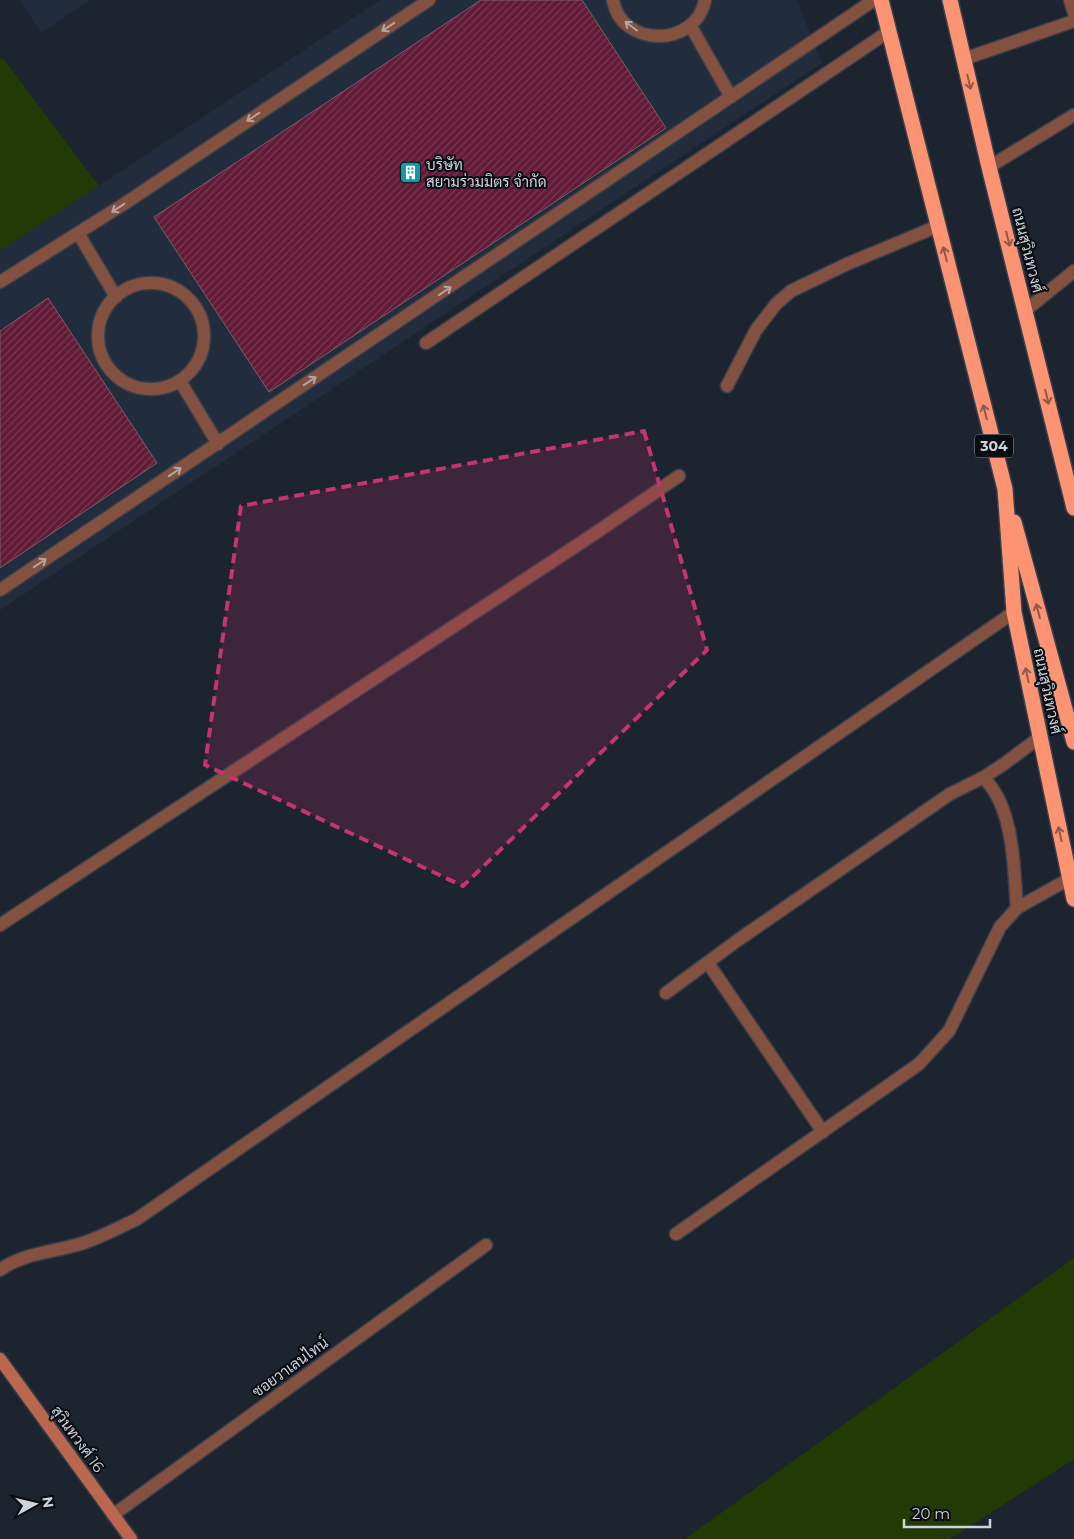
<svg xmlns="http://www.w3.org/2000/svg" width="1074" height="1539" font-family="Montserrat,Sarabun,sans-serif">
<defs>
<pattern id="building-hatch" width="6" height="6" patternUnits="userSpaceOnUse" patternTransform="scale(1.25)"><rect width="6" height="6" fill="#631a37"/><path d="M-1 1l2-2M0 6l6-6M5 7l2-2" fill="none" stroke="#783a53"/></pattern>
</defs>
<rect width="100%" height="100%" fill="#1c242f"/>
<path fill="#212c3c" d="M20,0h70l-49,33z
M380,0h417l25,63 -822,547v-359z"/>
<path fill="#223b04" d="M3,58l96,128 -99,65v-191z
M1074,1258v201l-124,80h-265z"/>
<path fill="url(#building-hatch)" stroke="#746267" d="M481,0h101l84,128 -397,264 -115,-175z
M48,298l109,165 -157,105v-237z"/>
<g fill="none" stroke-linecap="round" stroke-linejoin="round">
<defs>
<path id="lane" d="M613,0c8,48 83,48 92,0
M1070,0l4,13
M690,25l41,72
M964,59l110,-38
M989,167l85,-52
M78,233l38,64
M0,282l124,-78 305,-204
M98 336a53 53 0 1 1 106 0a53 53 0 1 1-106 0Z
M1026,310l48,-39
M426,343l462,-311
M180,381l38,63
M0,590l874,-590
M984,777l20,-13 36,-27
M708,963l115,169
M666,993l72,-53 212,-146 34,-17c5,7 11,14 15,23 15,32 15,72 18,108l52,-29
M676,1234l243,-170 30,-33 51,-104 17,-19
M0,1270c23,-17 54,-18 80,-26 20,-6 38,-16 57,-25l877,-607"/>
<path id="street" d="M727,386l29,-56 20,-26 15,-13 56,-27 91,-38
M0,925l591,-389 88,-60
M113,1515l373,-270"/>
<path id="secondary" d="M0,1359l131,180"/>
<path id="highway" d="M881,0l124,489 9,123 60,287
M950,0l39,167 85,341
M1014,522l60,220"/>
</defs>
<use href="#lane" stroke="#38404b" stroke-width="15"/>
<use href="#street" stroke="#38404b" stroke-width="15"/>
<use href="#secondary" stroke="#38404b" stroke-width="15"/>
<use href="#highway" stroke="#38404b" stroke-width="18"/>
<use href="#lane" stroke="#84503f" stroke-width="12"/>
<use href="#street" stroke="#84503f" stroke-width="12"/>
<use href="#secondary" stroke="#bb674d" stroke-width="12"/>
<use href="#highway" stroke="#fc9373" stroke-width="15"/>
</g>
<defs><path id="oneway-shaft" d="M-6 0H5M1.5-3L5.5 0L1.5 3" fill="none" stroke-width="1.6" stroke-linecap="round" stroke-linejoin="round" transform="scale(1.25)"/></defs>
<g stroke="#b4a5a4">
<use href="#oneway-shaft" transform="translate(631 26) rotate(-143)"/>
<use href="#oneway-shaft" transform="translate(388 27) rotate(146)"/>
<use href="#oneway-shaft" transform="translate(253 117) rotate(146)"/>
<use href="#oneway-shaft" transform="translate(118 208) rotate(147)"/>
<use href="#oneway-shaft" transform="translate(445 291) rotate(-34)"/>
<use href="#oneway-shaft" transform="translate(310 381) rotate(-34)"/>
<use href="#oneway-shaft" transform="translate(175 472) rotate(-34)"/>
<use href="#oneway-shaft" transform="translate(40 563) rotate(-34)"/>
</g>
<g stroke="#8f5747">
<use href="#oneway-shaft" transform="translate(969 82) rotate(77)"/>
<use href="#oneway-shaft" transform="translate(1008 239) rotate(76)"/>
<use href="#oneway-shaft" transform="translate(945 254) rotate(-104)"/>
<use href="#oneway-shaft" transform="translate(1047 397) rotate(76)"/>
<use href="#oneway-shaft" transform="translate(985 412) rotate(-104)"/>
<use href="#oneway-shaft" transform="translate(1038 611) rotate(-105)"/>
<use href="#oneway-shaft" transform="translate(1027 675) rotate(-102)"/>
<use href="#oneway-shaft" transform="translate(1060 834) rotate(-102)"/>
</g>
<path fill="#c4346e" fill-opacity="0.2" stroke="#c4346e" stroke-width="4" stroke-dasharray="10 6" stroke-linejoin="round" d="M644,431l63,219 -244,236 -258,-121 36,-259z"/>
<defs>
<symbol id="building-square" viewBox="-11 -11 22 22"><rect x="-9" y="-9" width="18" height="18" rx="4" fill="#0f9aa8" stroke="#090d12"/><path d="M-4-6H4V6H1V3H-1V6H-4ZM-2.5-4.3h1.7v1.8h-1.7ZM.8-4.3h1.7v1.8H.8ZM-2.5-1h1.7V.8h-1.7ZM.8-1h1.7V.8H.8Z" fill="#fff"/></symbol>
</defs>
<g fill-rule="evenodd">
<use href="#building-square" x="398" y="160" width="25" height="25"/>
</g>
<g text-anchor="middle" dominant-baseline="central" stroke-width="4" stroke-linejoin="round" paint-order="stroke">
<rect fill="#090d12" stroke="#93989f" stroke-width="1" x="975" y="434.5" width="38" height="23" rx="4"/>
<g font-size="14" font-weight="bold" fill="#ced3db">
<text x="994" y="446">304</text>
</g>
<g font-size="15" fill="#ced3db" stroke="#090d12" text-anchor="start">
<text x="426" y="164">บริษัท<tspan x="426" dy="17">สยามร่วมมิตร จำกัด</tspan></text>
</g>
<g font-size="15" fill="#ced3db" stroke="#090d12">
<text transform="translate(1028 250) rotate(76)">ถนนสุวินทวงศ์</text>
<text transform="translate(1048 691) rotate(78)">ถนนสุวินทวงศ์</text>
<text transform="translate(290 1367) rotate(-36)">ซอยวาเลนไทน์</text>
<text transform="translate(78 1439) rotate(54)">สุวินทวงศ์ 16</text>
</g>
</g>
<g transform="translate(35 1504) rotate(82)" stroke="#090d12" stroke-width="4" paint-order="stroke">
<path d="M0-4L9 19L0 12L-9 19Z" fill="#ced3db"/>
<text y="-8" font-size="14" font-weight="bold" text-anchor="middle" fill="#ced3db">N</text>
</g>
<path d="M904 1519v8h86v-8" fill="none" stroke="#ced3db" stroke-width="2.5"/>
<text x="912" y="1519" font-size="15" fill="#ced3db" stroke="#090d12" stroke-width="4" paint-order="stroke">20 m</text>
</svg>
